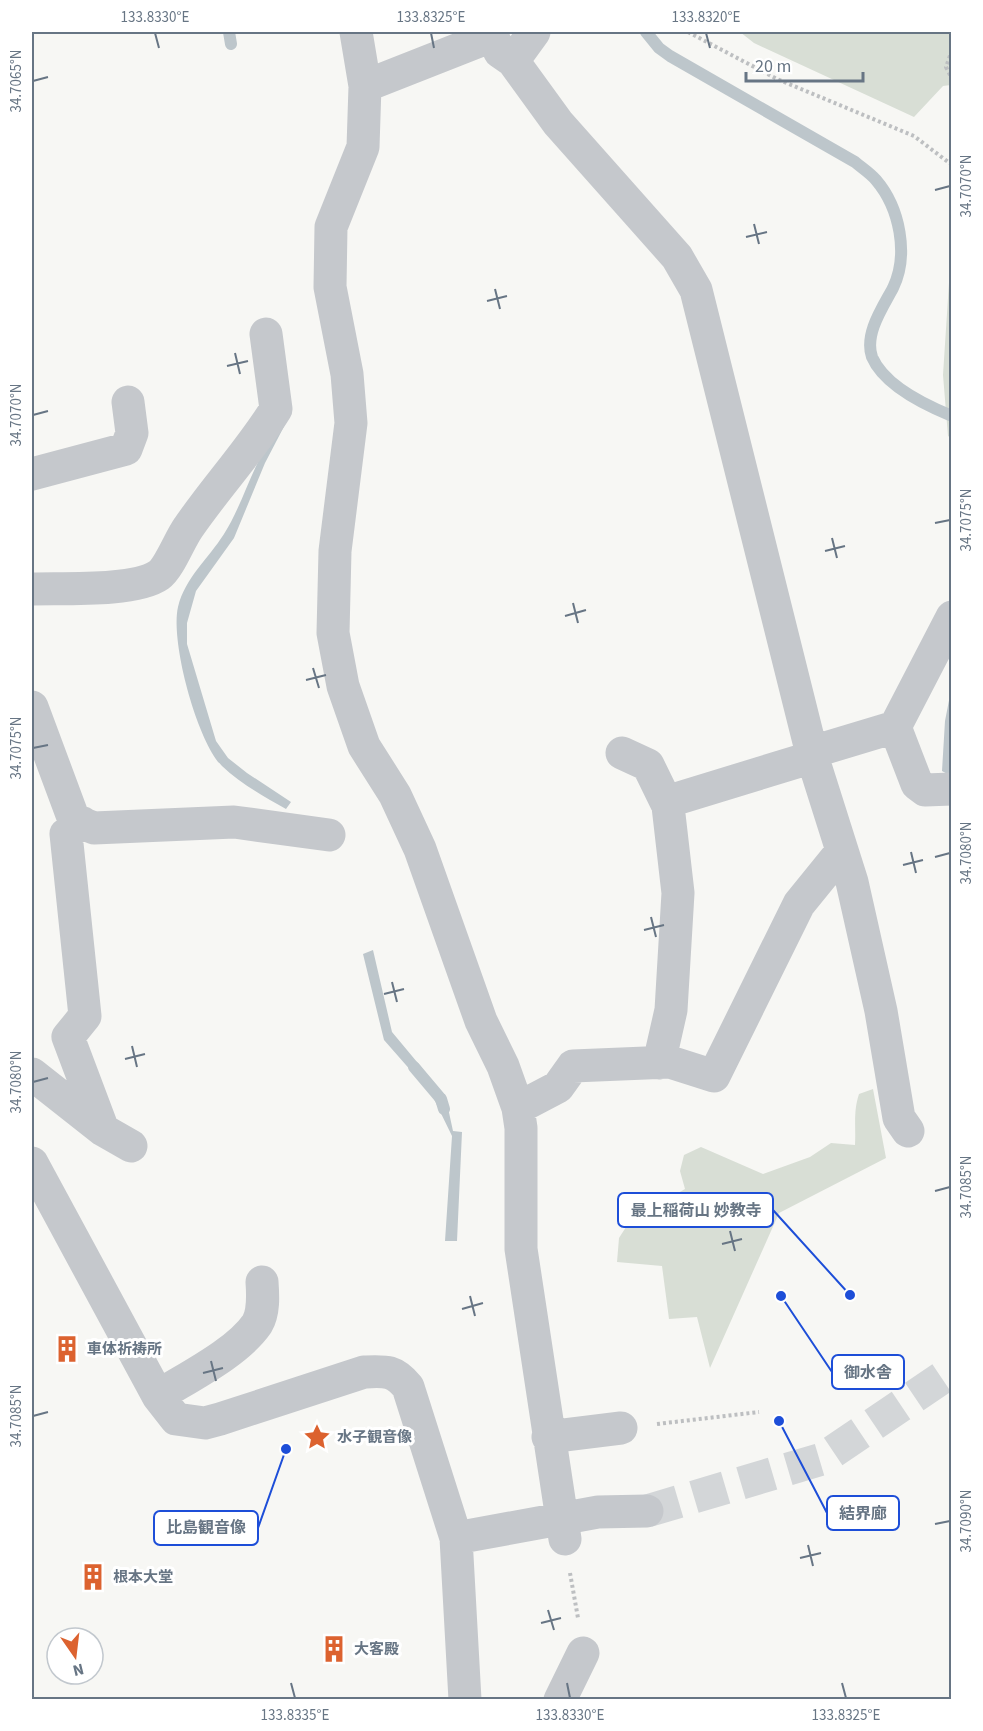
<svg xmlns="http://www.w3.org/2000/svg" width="983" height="1731" font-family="'Source Sans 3','Noto Sans JP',sans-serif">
<rect width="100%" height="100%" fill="#f7f7f4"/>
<path fill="#d8ded5" d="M740,32h211v53l-8,1 -29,31 -160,-74z
M951,252v186l-3,-2 -5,-61z
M873,1089l13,69 -107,55 -69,155 -13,-51 -28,2 -7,-53 -45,-4 2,-24 23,-36 15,3 28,-16 -5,-18 4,-16 17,-8 62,27 47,-17 21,-14 24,2c1,-18 -2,-33 4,-51z"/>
<path fill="#bdc6cb" d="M290,415l-25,48 -31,75 -38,53 -9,32v21l29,97 12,17 19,15 44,29 -5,7c-22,-12 -46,-26 -64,-43 -25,-25 -52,-125 -44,-159 7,-29 30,-48 46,-73 14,-22 23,-50 35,-74 8,-16 20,-30 31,-45z
M951,690v86l-9,-5 3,-50z
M373,950l19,82 30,36 5,21 -43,-49 -21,-86z
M445,1094l8,37 9,1 -5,109h-12l7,-105 -19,-39z"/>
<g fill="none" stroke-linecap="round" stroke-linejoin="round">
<path stroke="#bdc6cb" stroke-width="12" d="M229,32l2,12
M646,32l13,16 11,8 185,106c7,6 15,11 21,18 24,28 33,75 17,108 -10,19 -29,46 -21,69 12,28 53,48 80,59
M414,1067l27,32 3,10"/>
<path stroke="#d3d6d8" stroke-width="33" stroke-dasharray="33 16" stroke-linecap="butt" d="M647,1511l175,-52 130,-88"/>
<path stroke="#bdbfc1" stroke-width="4" stroke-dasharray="3 3" stroke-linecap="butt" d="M688,32l89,47 137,57 38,29
M952,50l-6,17 6,12
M657,1424l102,-12
M570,1573l8,45"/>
<path stroke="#c5c8cc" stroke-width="33" d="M356,32l9,54 -2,61 -32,80 -1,60 17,87 4,49 -16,128 -2,82 10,53 21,60 31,49 25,54 61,172 22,45 15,42 3,20v121l44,290
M513,61l21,-29
M365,86l127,-50 8,16 13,9 45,62 119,134 19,33 118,472 38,120 29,129 18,107 9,13
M32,474l94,-25 6,-16 -4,-31
M32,589c30,-1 103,3 127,-14 10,-7 21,-36 29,-47 28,-41 62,-77 88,-119l-10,-75
M32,707l42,113 20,8 140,-6 95,13
M895,727l22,57 8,6 27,-1
M812,752l83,-25 57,-110
M622,753l26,12 20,41 10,87 -7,117 -12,53
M666,802l147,-45
M83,823l-17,11 19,182 -17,21 35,93
M32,1074l71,56 28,16
M518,1108l40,-21 15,-21 97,-4 44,14 85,-172 43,-53
M32,1163l126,233 18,23 29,4 15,-4 144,-47c22,-1 30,-2 44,15l48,151 9,162
M158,1396c30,-19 79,-43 99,-72 7,-12 6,-28 5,-42
M548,1437l73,-9
M456,1538l142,-26 49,-1
M560,1700l23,-47"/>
</g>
<path fill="none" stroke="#677584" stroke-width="2" d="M155,33l4,15M431,33l3,15M706,33l4,15M33,81l15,-4M935,190l15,-4M754,224l5,20M746,237l21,-5M495,289l5,20M487,301l20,-5M235,353l5,21M227,366l21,-5M33,415l15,-4M935,523l15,-3M832,538l5,20M825,551l20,-5M573,603l5,20M565,616l21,-6M313,668l6,20M306,680l20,-5M33,748l15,-3M911,852l5,21M935,857l15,-4M903,865l20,-5M651,917l5,20M644,930l20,-5M392,982l5,20M384,994l20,-5M132,1046l5,21M125,1059l20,-5M33,1082l15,-4M935,1191l15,-4M730,1231l5,20M722,1244l20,-5M470,1296l5,20M462,1309l21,-6M211,1361l5,20M203,1373l20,-5M33,1416l15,-4M935,1524l15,-3M808,1545l5,21M800,1558l21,-5M548,1610l6,20M541,1623l20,-5M291,1683l4,15M567,1683l3,15M842,1683l4,15"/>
<defs>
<symbol id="building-bare" viewBox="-9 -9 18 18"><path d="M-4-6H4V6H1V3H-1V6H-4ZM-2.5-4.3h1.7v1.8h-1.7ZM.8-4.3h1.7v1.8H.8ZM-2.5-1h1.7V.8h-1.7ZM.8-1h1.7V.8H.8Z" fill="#dc622f" stroke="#fff" stroke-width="2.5" paint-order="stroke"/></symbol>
<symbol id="sight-bare" viewBox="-9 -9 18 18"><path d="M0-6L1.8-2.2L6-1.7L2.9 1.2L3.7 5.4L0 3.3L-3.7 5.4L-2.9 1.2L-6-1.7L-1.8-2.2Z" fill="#dc622f" stroke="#fff" stroke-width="2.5" paint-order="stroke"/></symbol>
</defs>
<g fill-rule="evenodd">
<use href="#building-bare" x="48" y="1330" width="38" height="38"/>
<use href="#sight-bare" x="298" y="1418" width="38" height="38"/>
<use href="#building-bare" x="74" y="1558" width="38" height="38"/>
<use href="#building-bare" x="315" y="1630" width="38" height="38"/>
</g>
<g text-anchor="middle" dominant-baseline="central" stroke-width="6" stroke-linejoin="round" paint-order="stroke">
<g font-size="15" font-weight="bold" fill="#677584" stroke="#fff" text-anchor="start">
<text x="87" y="1349">車体祈祷所</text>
<text x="337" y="1437">水子観音像</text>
<text x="113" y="1577">根本大堂</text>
<text x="354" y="1649">大客殿</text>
</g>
</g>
<path fill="none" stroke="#1d4ed8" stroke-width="2" d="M850 1295L773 1210M781 1296L832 1372M779 1421L827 1513M286 1449L258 1528"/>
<g fill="#1d4ed8" stroke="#fff" stroke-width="2">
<circle cx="850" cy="1295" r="6"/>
<circle cx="781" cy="1296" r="6"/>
<circle cx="779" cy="1421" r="6"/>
<circle cx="286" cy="1449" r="6"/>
</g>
<g fill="#fff" stroke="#1d4ed8" stroke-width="2">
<rect x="618" y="1193" width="155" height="34" rx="6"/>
<rect x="832" y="1355" width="72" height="34" rx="6"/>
<rect x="827" y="1496" width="72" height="34" rx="6"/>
<rect x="154" y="1511" width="104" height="34" rx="6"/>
</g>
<g font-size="16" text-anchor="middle" font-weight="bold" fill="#677584">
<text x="696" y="1216">最上稲荷山 妙教寺</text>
<text x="868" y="1378">御水舎</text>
<text x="863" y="1519">結界廊</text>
<text x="206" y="1533">比島観音像</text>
</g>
<rect width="983" height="1731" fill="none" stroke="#ffffff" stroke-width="66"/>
<g transform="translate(75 1656) rotate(166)"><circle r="28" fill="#ffffff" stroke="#c2c8ce" stroke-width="1.5"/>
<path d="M0-4.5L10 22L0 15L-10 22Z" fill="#dc622f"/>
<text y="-9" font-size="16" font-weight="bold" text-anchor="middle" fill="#677584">N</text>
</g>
<path d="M746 72v9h117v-9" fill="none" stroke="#677584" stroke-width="3"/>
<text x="755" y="72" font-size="18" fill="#677584" stroke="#ffffff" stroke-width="4.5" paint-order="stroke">20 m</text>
<rect x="33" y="33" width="917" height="1665" fill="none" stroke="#677584" stroke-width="2"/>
<g font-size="15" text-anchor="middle" fill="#677584">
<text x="155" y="22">133.8330°E</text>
<text x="431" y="22">133.8325°E</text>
<text x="706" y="22">133.8320°E</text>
<text transform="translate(16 81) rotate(-90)" y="5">34.7065°N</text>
<text transform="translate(966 186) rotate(-90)" y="5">34.7070°N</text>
<text transform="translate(16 415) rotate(-90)" y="5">34.7070°N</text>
<text transform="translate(966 520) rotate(-90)" y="5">34.7075°N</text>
<text transform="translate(16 748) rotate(-90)" y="5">34.7075°N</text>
<text transform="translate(966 853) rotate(-90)" y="5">34.7080°N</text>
<text transform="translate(16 1082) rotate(-90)" y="5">34.7080°N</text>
<text transform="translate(966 1187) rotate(-90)" y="5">34.7085°N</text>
<text transform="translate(16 1416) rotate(-90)" y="5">34.7085°N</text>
<text transform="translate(966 1521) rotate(-90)" y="5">34.7090°N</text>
<text x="295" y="1720">133.8335°E</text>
<text x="570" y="1720">133.8330°E</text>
<text x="846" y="1720">133.8325°E</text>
</g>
</svg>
